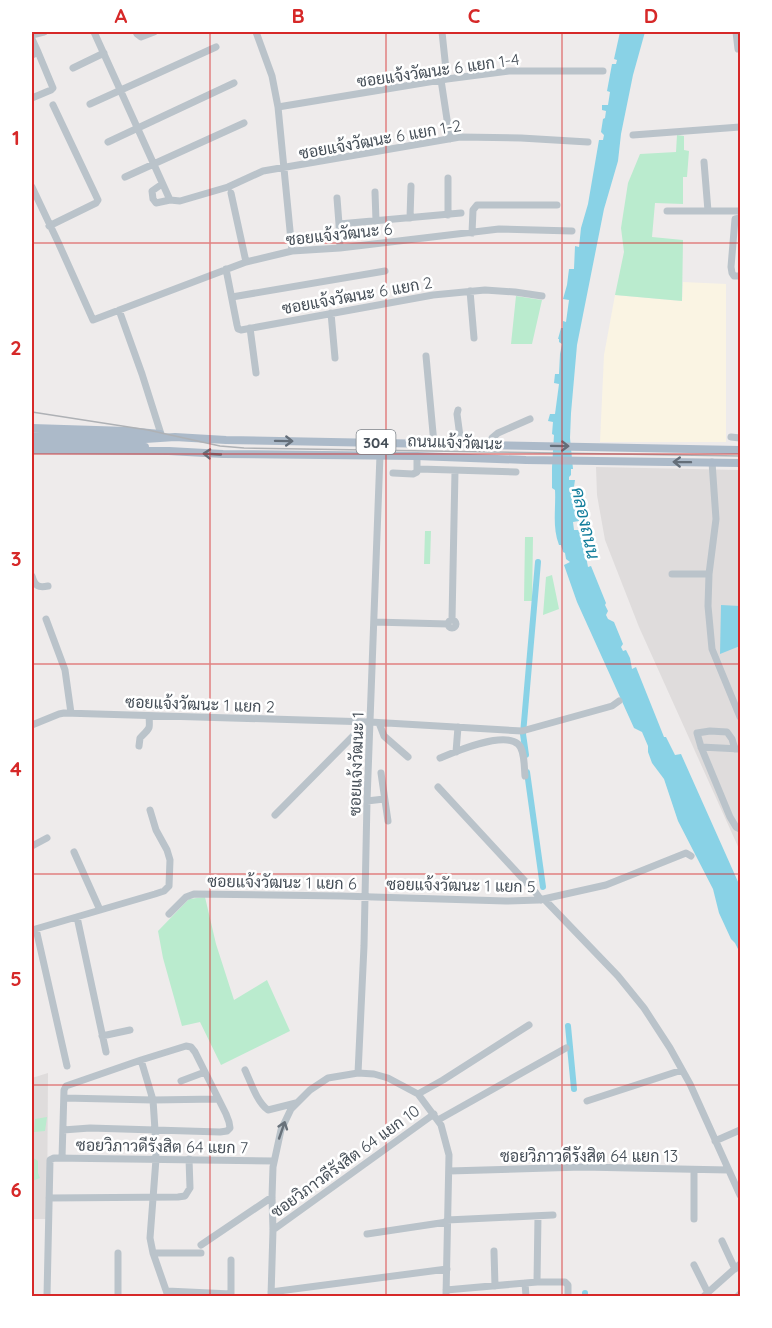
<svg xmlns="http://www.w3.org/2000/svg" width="772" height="1328" font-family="Quicksand,Sarabun,sans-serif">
<rect width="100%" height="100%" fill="#eeebeb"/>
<path fill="#faf4e3" d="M683,282l43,2v158h-126l4,-87 11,-60 67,6z"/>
<path fill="#dfdcdc" d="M596,467l144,3v381l-101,-224 -34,-87 -8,-45z
M48,1073l-1,146h-15v-141z"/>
<path fill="#baebce" d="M677,135l7,1v14l5,1 -2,26h-4v27l-28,-1 -3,34 31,3 -1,61 -67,-6 9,-43 -3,-24 7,-45 12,-29 36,-2z
M516,296l26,4 -10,44h-21z
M425,531h6l-1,33h-6z
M525,537h8l-1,64h-8z
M552,575l7,34 -16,6 3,-38z
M205,897l11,47 18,56 33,-20 23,51 -69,34 -21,-43 -18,4 -19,-68 -5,-27 31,-32z
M47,1117l-2,14 -11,1 1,-13z
M32,1157l6,4v12l2,5 -8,3z"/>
<path fill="#89d2e6" d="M620,32h25l-12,43 -12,59 -3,27 -14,48 -27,136 -6,68 -1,25 3,31h-2v6l-2,2v3h6l-2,13 6,28 -6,1 1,8h7l7,37 3,-1 15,37 -1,2 3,6 -2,4 2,4 6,3 9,22 -2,3 2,4 3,-1 4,8 2,11 4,-2 28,70h2l9,18 6,-1 58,130 1,6v63l-5,-10 -4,-4 -12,-26 -6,-24 -35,-68 -14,-42 -12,-16 -4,-11v-6l-6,-14 -8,-4 -57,-126 -13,-37 6,-3 -4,-3 -1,-6 -2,-1 -2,-7h-2c-7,-18 -3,-36 -4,-55l-3,-2v-21l2,-32 -2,-1 1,-12 -5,-1 2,-7h5l4,-30 -5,-1 1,-9h4l1,-20 2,-10 -3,-2v-3h-1l3,-11h2v-7l3,1 3,-22 -6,-1 4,-14 2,-16h5l1,-23 4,1 2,-19 7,-24 11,-64h4l1,-5 -3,-3 2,-13 2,-1 1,-7 -4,-1v-5h6l2,-13 -3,-1 5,-27h4l1,-4 -3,-1z
M721,605l19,1v40l-20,8z"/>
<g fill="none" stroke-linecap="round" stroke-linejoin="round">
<path stroke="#89d2e6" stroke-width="6" d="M526,755l-3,-21 15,-172
M527,772l16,115
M568,1026l6,63
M585,1293v3"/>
<path stroke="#bac3ca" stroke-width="7" d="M94,32l76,168 10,1 48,-14 35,-16 197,-34 61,1 67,4
M136,32l1,2 4,3 13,-5
M256,32l16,44 6,31 14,144
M442,32l5,47
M736,32l2,17
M32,35l12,-3
M32,39l6,13
M32,55l6,-3 15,36 -2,2 -19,8
M73,68l31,-15
M441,80l9,59
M90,104l126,-57
M278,107l169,-28 62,-8h94
M633,135l107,-8
M108,142l126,-59
M704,162l4,49
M125,177l119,-54
M448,178v37
M162,184l-10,7 1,8 3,4 14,-3
M32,187l26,55 35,78 153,-58 46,-11 48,-3 159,-19 73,2
M375,192l1,29
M231,193l15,69
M337,198l2,26
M667,211h73
M410,218l1,-32
M740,218l-5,1 -4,48 1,6 2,3h6
M49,226l47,-23 2,-3 -45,-95
M472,233l1,-23 4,-5h80
M340,248l-1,-24 122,-11
M226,269l11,56 1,4 3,1 192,-35 52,-5 30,2 27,4
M470,291l4,47
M232,297l153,-26
M119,310l23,64 19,60
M331,313l4,45
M250,328l6,45
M426,356l8,88
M458,410l-1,4 4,30
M731,437l9,1
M491,445l1,-7 6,-5 32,-14
M417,456v12l2,1 97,3
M712,462l4,57 -7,55 -1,32 4,43 28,68
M393,473l20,1 4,-2v-6
M672,574h37
M32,576c3,10 6,12 16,10
M46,619l19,51 6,43
M448 624a4 4 0 1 1 8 0a4 4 0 1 1-8 0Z
M452,620l3,-149
M374,622l74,2
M379,723l5,13 24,21
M32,725l27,-11 5,-1 306,9 152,9 90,-25 7,-5
M139,746l1,-8c10,-11 10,-7 9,-22
M701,747l39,2
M735,749l-3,-10 -5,-7 -17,-1 -13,2 4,14 29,70 6,10 4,2
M456,752l2,-25
M440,758c17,-7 63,-27 78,-14 7,6 6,23 7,32
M381,773l7,48
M438,787l98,106 5,7
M367,801l17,-2
M275,815l81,-82 4,-7v-4
M32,846l15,-8
M74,852l26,58
M544,899l74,77 26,32 26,40 20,36 50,111
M169,914l17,-17 8,-3 147,2 165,5 33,-1 67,-15 80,-32 5,3
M77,917l29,135
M36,929l31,137
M32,930l123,-36 9,-3 5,-5 1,-26 -3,-10 -11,-20 -6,-20
M102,1036l28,-6
M141,1060l12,40 2,30 1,29 -6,79 3,15 15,43
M245,1070c6,13 12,32 23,40l28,-7
M358,1073l6,-127 3,-145 13,-346
M181,1081l24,-9
M418,1094l25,-14 86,-55
M64,1098l89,2 64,-1
M587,1101l95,-31
M438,1120l128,-72
M715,1141l25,-11
M62,1158l2,-68 2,-4 75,-26 45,-14 5,1 4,5 31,62 3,8 1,6 -3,3 -7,1 -130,-4 -27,2
M449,1171l133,-4 146,3
M49,1198l129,-1 7,-1 5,-8 -1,-29
M694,1219v-49
M447,1220l106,-5
M273,1230l161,-116
M367,1234l80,-12
M722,1241l13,28
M201,1245l71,-48
M494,1251l1,35
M153,1253h48
M694,1265l14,28
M537,1282l1,-66
M525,1283l1,13
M446,1290l91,-8h28l3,3v11
M167,1291l64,3v2
M271,1292l176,-23
M231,1294v-34
M47,1296l3,-136 4,-2 220,3
M118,1296v-43
M271,1296l2,-66 -1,-33 1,-30 8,-37 10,-21 19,-19 18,-12 30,-5 16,1 14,4 30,16 23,31 8,30 -3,141
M704,1296l36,-32
M738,1296l2,-2"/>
<path stroke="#acbac9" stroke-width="8" d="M32,428l96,3 32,3
M32,436l113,3 30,-2 51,3 514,10
M32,443l113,4
M32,450l137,1 54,3 194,2 109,4 214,3"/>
<path stroke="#aeb1b5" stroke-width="1.5" d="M32,412l116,18 72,16 24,2 496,8"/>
</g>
<defs><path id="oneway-shaft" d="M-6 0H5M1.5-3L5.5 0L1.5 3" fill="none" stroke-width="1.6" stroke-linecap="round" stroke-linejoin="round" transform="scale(1.5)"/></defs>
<g stroke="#646e79">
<use href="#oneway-shaft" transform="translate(284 441) rotate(1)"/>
<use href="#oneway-shaft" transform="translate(560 446) rotate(1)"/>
<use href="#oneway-shaft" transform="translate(212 454) rotate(-177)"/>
<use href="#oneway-shaft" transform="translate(682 462) rotate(-179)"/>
</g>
<use stroke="#68717a" href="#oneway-shaft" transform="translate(282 1130) rotate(-71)"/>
<path fill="none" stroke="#d62828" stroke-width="1.5" stroke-opacity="0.55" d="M210,32v1264M386,32v1264M562,32v1264M32,243h708M32,454h708M32,664h708M32,874h708M32,1085h708"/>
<g text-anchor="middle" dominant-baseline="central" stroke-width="5" stroke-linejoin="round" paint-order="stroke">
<rect fill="#fff" stroke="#7d8389" stroke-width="1.5" x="356.5" y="430" width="39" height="24" rx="4.5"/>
<g font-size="15" font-weight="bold" fill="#454e57">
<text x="376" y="442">304</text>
</g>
<g font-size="16" fill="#454e57" stroke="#fff">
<text transform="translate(438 70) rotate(-8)">ซอยแจ้งวัฒนะ 6 แยก 1-4</text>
<text transform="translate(380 139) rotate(-10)">ซอยแจ้งวัฒนะ 6 แยก 1-2</text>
<text transform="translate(339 234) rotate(-6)">ซอยแจ้งวัฒนะ 6</text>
<text transform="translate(357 295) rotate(-10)">ซอยแจ้งวัฒนะ 6 แยก 2</text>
<text transform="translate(455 442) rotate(2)">ถนนแจ้งวัฒนะ</text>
<text transform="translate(200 704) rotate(2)">ซอยแจ้งวัฒนะ 1 แยก 2</text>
<text transform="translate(356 764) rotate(-88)">ซอยแจ้งวัฒนะ 1</text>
<text transform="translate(282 882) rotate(1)">ซอยแจ้งวัฒนะ 1 แยก 6</text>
<text transform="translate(461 885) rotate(1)">ซอยแจ้งวัฒนะ 1 แยก 5</text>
<text transform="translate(162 1146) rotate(1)">ซอยวิภาวดีรังสิต 64 แยก 7</text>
<text x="589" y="1156">ซอยวิภาวดีรังสิต 64 แยก 13</text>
<text transform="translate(345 1161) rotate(-36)">ซอยวิภาวดีรังสิต 64 แยก 10</text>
</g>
<g font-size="18" font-style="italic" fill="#137e9c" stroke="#fff">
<text transform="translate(586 523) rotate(77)">คลองถนน</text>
</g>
</g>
<rect width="772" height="1328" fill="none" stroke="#ffffff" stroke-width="66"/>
<rect x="33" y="33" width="706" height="1262" fill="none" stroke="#d62828" stroke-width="2"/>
<g font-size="20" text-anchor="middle" font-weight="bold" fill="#d62828">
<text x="121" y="23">A</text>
<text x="298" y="23">B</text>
<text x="474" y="23">C</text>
<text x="651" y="23">D</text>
<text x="16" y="145">1</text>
<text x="16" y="355">2</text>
<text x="16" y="566">3</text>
<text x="16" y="776">4</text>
<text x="16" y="986">5</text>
<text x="16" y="1197">6</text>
</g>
</svg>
